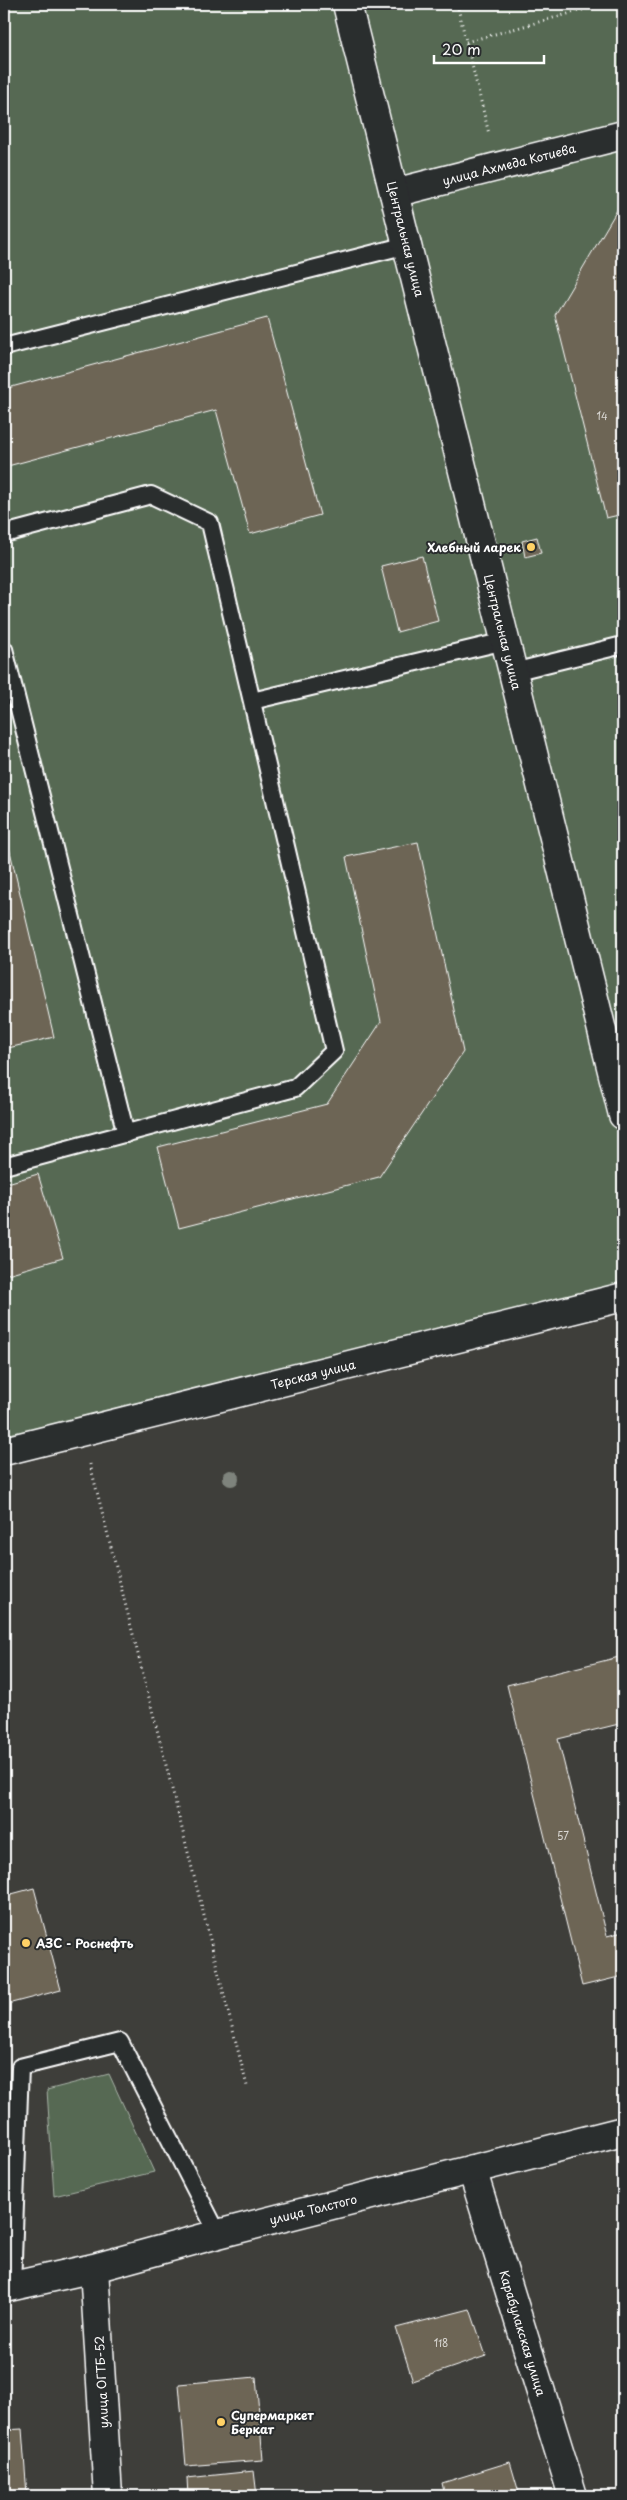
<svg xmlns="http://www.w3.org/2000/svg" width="627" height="2500" font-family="'Playpen Sans',sans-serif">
<rect width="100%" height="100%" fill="#3e3e3a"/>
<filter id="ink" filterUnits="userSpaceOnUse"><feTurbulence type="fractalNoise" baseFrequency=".02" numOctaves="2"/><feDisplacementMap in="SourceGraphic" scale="10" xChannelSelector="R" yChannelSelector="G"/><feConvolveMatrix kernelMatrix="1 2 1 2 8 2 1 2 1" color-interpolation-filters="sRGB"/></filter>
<g filter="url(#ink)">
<path fill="#566953" stroke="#aab4a9" d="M4,4h619v1293l-619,154z
M109,2074l45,98 -100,24 -7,-106z"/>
<path fill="#6d6555" stroke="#fff" d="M623,200v314l-17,4 -51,-203z
M267,318l53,197 -70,19 -34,-124 -212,57v-78z
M537,537l4,16 -16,4 -3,-16z
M422,556l16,65 -41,11 -16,-66z
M4,826l50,211 -50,12z
M418,842l45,210 -84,125 -200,51 -21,-81 169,-43 54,-82 -35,-165z
M38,1174l25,84 -59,17v-91z
M623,1656v67l-65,16 49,197 16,-4v44l-41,10 -75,-301z
M34,1888l27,102 -57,15v-109z
M470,2309l16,47 -73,25 -17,-53z
M256,2377l7,83 -77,6 -7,-82z
M22,2429l5,67h-23v-66z
M510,2462l10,34h-75l-3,-13z
M254,2471l3,25h-69l-1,-18z"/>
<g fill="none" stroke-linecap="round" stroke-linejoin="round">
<defs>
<path id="service" d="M4,347l403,-102
M4,534l147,-39 59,28 124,528 -39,37 -291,78
M4,649l122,485
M513,672l110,-27
M252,701l253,-60
M12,2286l8,-219 100,-25 98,192"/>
<path id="minor" d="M394,193l229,-58
M472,2169l101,327"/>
<path id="tertiary" d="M347,4l276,1111
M4,1451l619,-154
M94,2268l14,228
M4,2288l90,-20 124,-34 405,-103"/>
</defs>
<use href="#service" stroke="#fff" stroke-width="20"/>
<use href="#minor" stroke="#fff" stroke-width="31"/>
<use href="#tertiary" stroke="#fff" stroke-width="31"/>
<path stroke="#fff" stroke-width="3" stroke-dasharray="1 4" stroke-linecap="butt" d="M457,4l32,130
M466,42l138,-38
M90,1464l157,622"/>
<use href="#service" stroke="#2a2d2e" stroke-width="16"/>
<use href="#minor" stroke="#2a2d2e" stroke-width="28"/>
<use href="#tertiary" stroke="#2a2d2e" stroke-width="28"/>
</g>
<circle fill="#7e837c" cx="231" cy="1478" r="8"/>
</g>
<g fill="#ffd166" stroke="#2a2d2e" stroke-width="2">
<circle cx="531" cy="547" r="5"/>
<circle cx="26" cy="1943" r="5"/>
<circle cx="221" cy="2422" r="5"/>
</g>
<g text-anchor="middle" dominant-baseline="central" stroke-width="4" stroke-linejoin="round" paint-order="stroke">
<g font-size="10" fill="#dad8d4">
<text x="602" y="415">14</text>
<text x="563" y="1835">57</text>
<text x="441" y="2342">118</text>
</g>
<g font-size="12" fill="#fff" stroke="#2a2d2e">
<text transform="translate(509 164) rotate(-14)">улица Ахмеда Котиева</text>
<text transform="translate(406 239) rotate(76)">Центральная улица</text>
<text transform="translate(503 632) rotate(76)">Центральная улица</text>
<text transform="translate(313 1374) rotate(-14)">Терская улица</text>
<text transform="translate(313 2209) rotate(-14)">улица Толстого</text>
<text transform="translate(523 2333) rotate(73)">Карабулакская улица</text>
<text transform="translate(101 2382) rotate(-93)">улица ОГТБ-52</text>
</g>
<g font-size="12" font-weight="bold" fill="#fff" stroke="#2a2d2e" text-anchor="start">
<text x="521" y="547" text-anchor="end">Хлебный ларек</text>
<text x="36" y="1943">АЗС - Роснефть</text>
<text x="231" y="2415">Супермаркет<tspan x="231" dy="14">Беркат</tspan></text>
</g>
</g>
<rect width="627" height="2500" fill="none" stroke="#2a2d2e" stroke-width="20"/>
<rect x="10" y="10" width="607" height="2480" fill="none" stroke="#fff" stroke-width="2" filter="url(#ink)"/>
<path d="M434 55v8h110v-8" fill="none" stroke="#ffffff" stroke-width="2.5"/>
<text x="442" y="55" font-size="15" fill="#ffffff" stroke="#2a2d2e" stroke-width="4" paint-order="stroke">20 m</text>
</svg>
